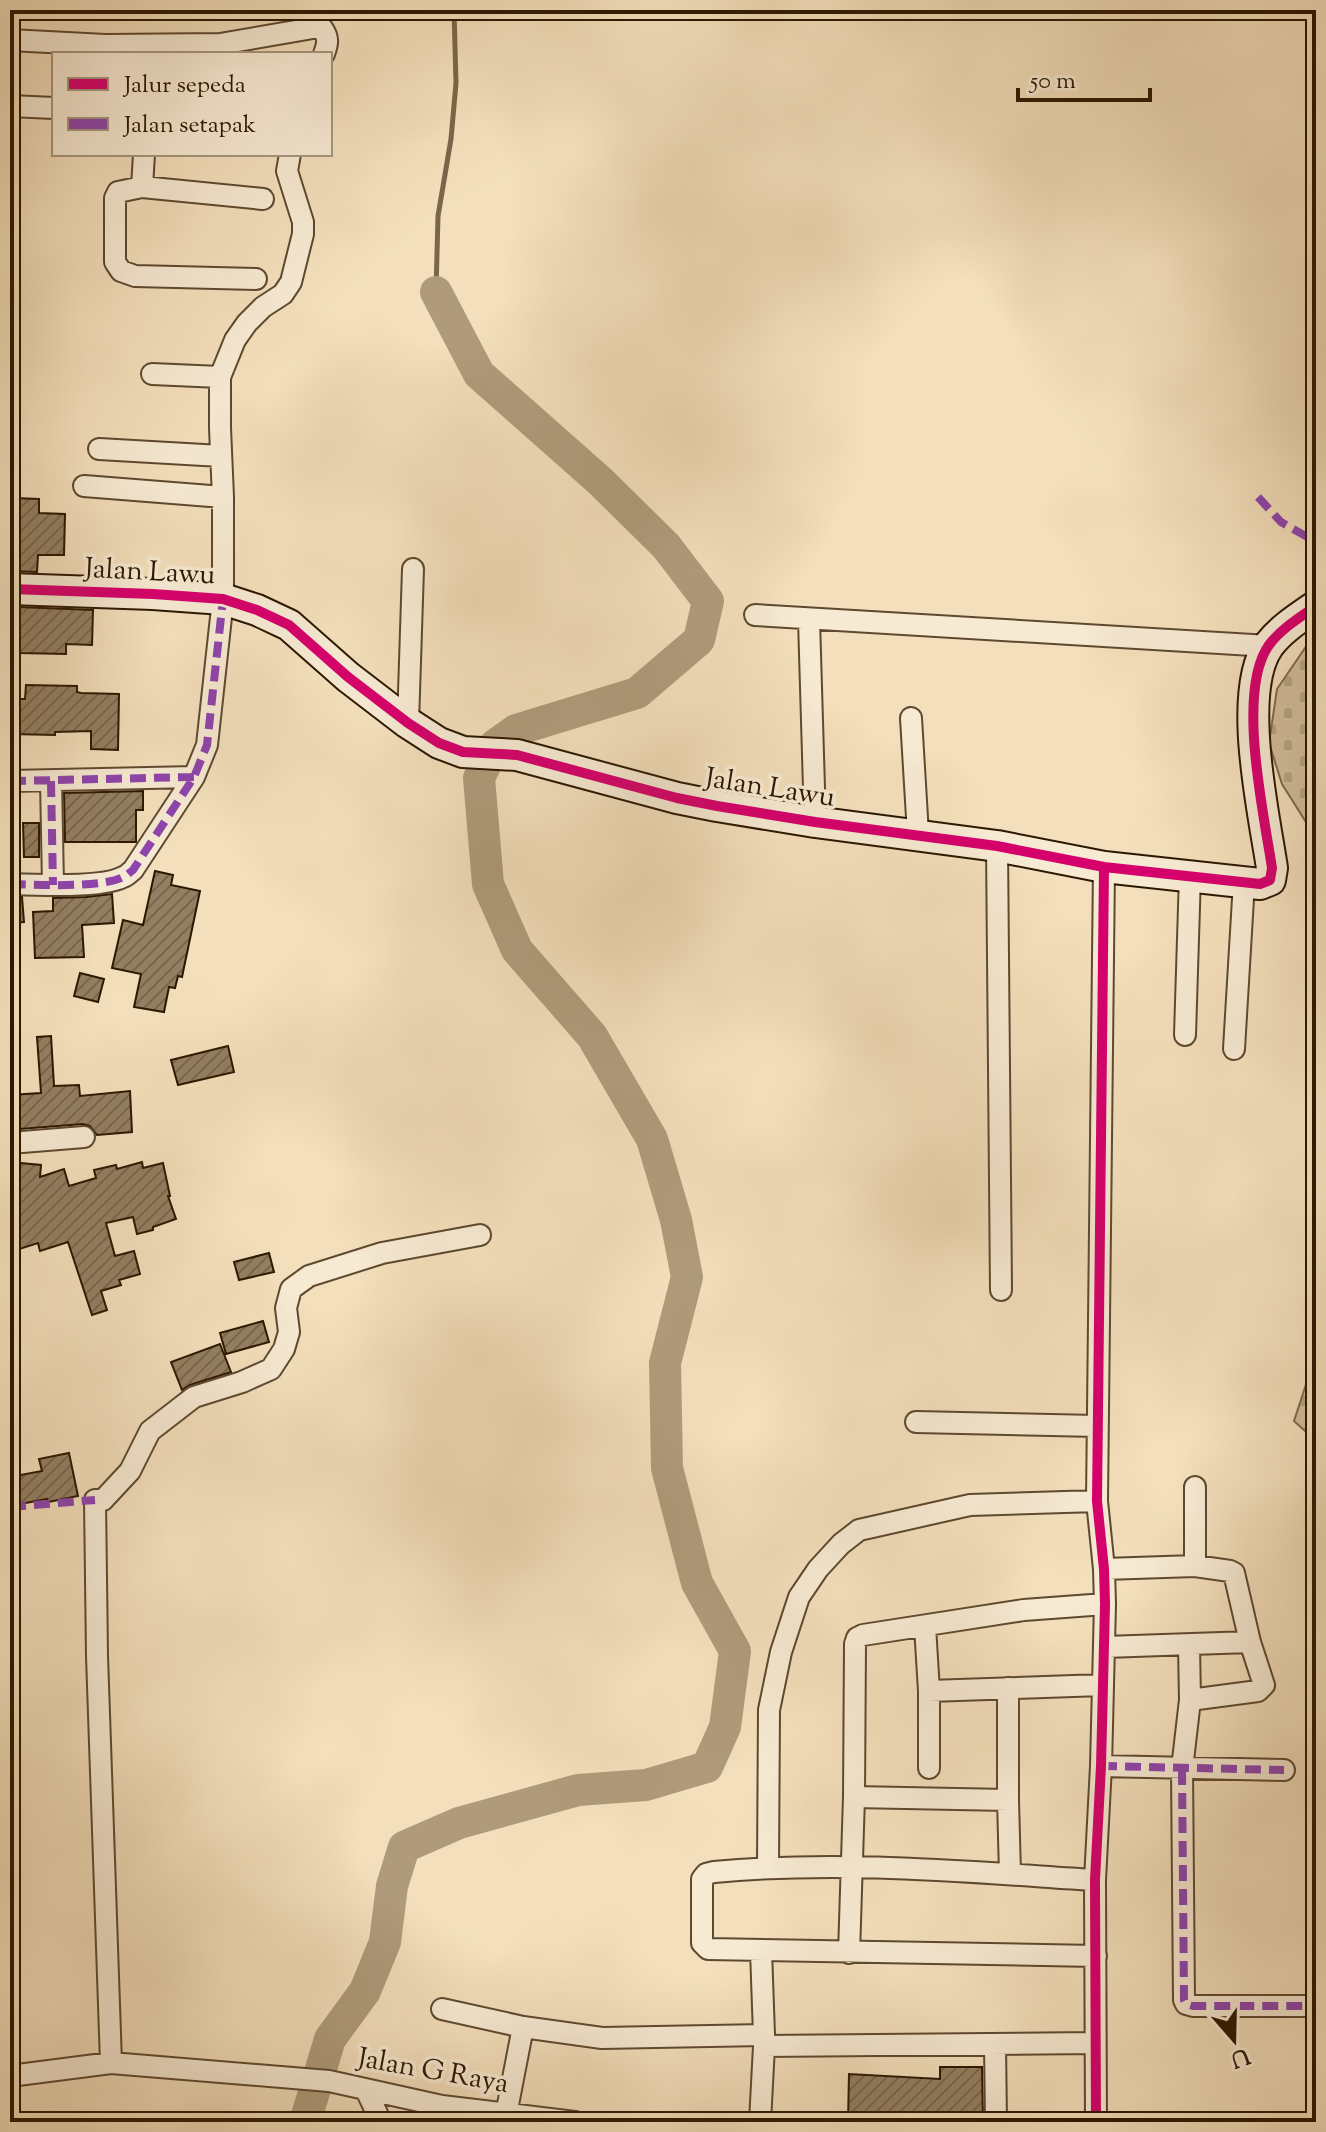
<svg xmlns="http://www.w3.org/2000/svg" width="1326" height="2132" font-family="'Sorts Mill Goudy',serif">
<defs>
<pattern id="cemetery-stones" width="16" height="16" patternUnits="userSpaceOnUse" patternTransform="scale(2)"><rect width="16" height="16" fill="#d1bd9b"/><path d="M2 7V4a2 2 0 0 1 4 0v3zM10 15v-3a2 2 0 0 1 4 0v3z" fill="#b4a284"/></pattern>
<pattern id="building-hatch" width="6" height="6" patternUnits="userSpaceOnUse" patternTransform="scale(2)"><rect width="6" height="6" fill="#937f61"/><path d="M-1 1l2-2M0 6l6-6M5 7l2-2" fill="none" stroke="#78674e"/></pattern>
</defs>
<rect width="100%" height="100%" fill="#f3dfbb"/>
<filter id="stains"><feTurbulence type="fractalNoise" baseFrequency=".0025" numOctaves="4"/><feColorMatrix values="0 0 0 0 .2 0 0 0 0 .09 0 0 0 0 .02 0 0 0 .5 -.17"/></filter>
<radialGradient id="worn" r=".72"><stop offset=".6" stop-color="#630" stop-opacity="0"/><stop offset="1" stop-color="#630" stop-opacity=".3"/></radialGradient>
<path fill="url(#cemetery-stones)" stroke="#7e6a4e" stroke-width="2" d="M1316,632v206l-34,-54 -13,-41 8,-54z
M1316,1354v87l-22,-20z"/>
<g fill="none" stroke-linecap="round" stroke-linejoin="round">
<path stroke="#7b664a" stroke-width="5" d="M436,292l2,-76 13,-77 5,-56 -2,-73"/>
<path stroke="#af9b7b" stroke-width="32" d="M305,2122l25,-83 35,-48 20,-49 7,-56 12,-39 55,-24 119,-33 68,-5 61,-18 18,-40 10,-76 -38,-68 -30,-115 -2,-105 22,-86 -11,-57 -24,-81 -60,-103 -75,-86 -29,-66 -9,-106 16,-33 21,-15 121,-37 62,-53 9,-39 -42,-55 -66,-65 -121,-107 -43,-82"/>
</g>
<path fill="url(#building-hatch)" stroke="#2c1700" stroke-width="2" d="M14,498l25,1v14l26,1 -1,41h-26l-1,17 -26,-1z
M19,607l74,3 -1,35 -26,-1v10l-47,-1z
M26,685l51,1v6l4,1 38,1 -1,56 -27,-1v-18l-36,1v3l-45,-1v-35h15z
M143,791v19h-7v32h-71l-1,-49z
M23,823h16v34h-15z
M155,871l18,4 -2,10 29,6 -18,86 -4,-1 -3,12 -6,-1 -5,25 -30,-5 7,-33 -29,-6 11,-48 20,5z
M112,894l2,29 -32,2 2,32 -49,1 -2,-46 20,-1v-13l33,-1z
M10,897h12l2,25 -14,1z
M80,973l24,6 -6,23 -24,-6z
M51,1036l3,50 25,-1 1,11 50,-5 2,41 -35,3 -7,-9 -7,-2 -63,5 -1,-20 -9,1v-15l31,-2 -4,-56z
M228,1046l6,26 -56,13 -7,-25z
M10,1162l31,3 -1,12 24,-8 5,17 27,-8 -2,-8 22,-5 1,4 25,-7 1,6 20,-5 7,33h-2l8,23 -23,8v3l-16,4 -4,-17 -27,6 9,33 19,-5 6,23 -21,6 2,5 -20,6 6,19 -15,5 -24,-73 -28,9 -2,-8 -28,9z
M269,1253l5,19 -35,8 -5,-18z
M263,1321l6,21 -43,12 -6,-21z
M220,1344l11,28 -41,13 -8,5 -11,-28z
M69,1453l9,43 -30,6 -1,-3 -27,5 -5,-28 27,-5 -3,-12z
M940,2067h42l1,55h-135l1,-48 91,5z"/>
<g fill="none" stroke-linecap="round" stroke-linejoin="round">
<defs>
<path id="street" d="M10,40l95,5 115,-1 93,-16h9c7,10 6,15 2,26
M10,106l44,2
M142,187l2,-33
M256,279l-121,-3 -14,-5 -6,-9v-64l3,-6 24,-5 121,12
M220,377l15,-37 12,-17 16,-16 20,-13 8,-12 12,-48v-12l-16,-51 3,-17
M99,449l122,7
M84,486l139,11
M755,615l514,31
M809,620l6,202
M911,718l7,116
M408,723l5,-154
M10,781l184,-4
M51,781l2,104
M997,846l4,444
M10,884c25,1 93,4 113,-7 4,-1 7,-5 10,-7l61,-93 13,-32 16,-146v-102l-3,-69v-51l-68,-3
M1185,1035l5,-160
M1234,1049l10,-167
M10,1143l74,-6
M916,1422l181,4
M1195,1487v79
M1104,1569l91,-3 35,5 4,2 16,69 14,43 -6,6 -68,9
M925,1626l4,65v77
M1189,1645l1,55 -8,69 2,231 2,4 7,2h123
M1105,1647l145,-5
M1008,1688v112
M929,1691l173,-6
M1101,1766l183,4
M854,1797l154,3 2,74
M768,1867l1,-157 12,-58 18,-55 19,-28 23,-25 18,-14 111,-25 127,-4
M1095,1880c-127,-8 -254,-20 -381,-8l-8,2 -4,5v64l6,6 388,7
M761,1950l3,85
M849,1953l5,-156 1,-153 2,-6 6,-3 161,-25 81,-6
M442,2009l81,18
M995,2044l1,78
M111,2063l-14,-407 -2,-156h8l27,-29 20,-40 44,-34 48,-15 29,-13 13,-20 5,-17 -3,-24 5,-19 18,-13 73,-23 98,-18
M10,2076l101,-13 218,18 113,25 133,16
M366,2090l15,32
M506,2115l17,-88 79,11 162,-3v11l331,-3
M760,2122l4,-76
M1096,2122l-1,-242 6,-114 4,-162 -1,-35 -7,-68 7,-634"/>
<path id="secondary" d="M10,589l143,5 70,5 34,11 32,15 59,52 60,46 31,20 24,9 54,3 160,43 40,8 98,16 182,24 107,21 156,17 10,-4 2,-12c-8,-54 -36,-177 -3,-223 12,-16 31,-28 47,-39"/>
</defs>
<use href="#street" stroke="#5e492f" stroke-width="24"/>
<use href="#secondary" stroke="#2c1700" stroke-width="34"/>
<use href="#street" stroke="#f7ead3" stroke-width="20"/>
<use href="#secondary" stroke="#f7ead3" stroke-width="30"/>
<path stroke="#8e44ad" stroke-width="8" stroke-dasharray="16 8" stroke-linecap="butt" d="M1258,497l23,25 35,20
M10,781l184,-4
M51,781l2,104
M10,884c25,1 93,4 113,-7 4,-1 7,-5 10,-7l61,-93 13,-32 16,-146
M10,1507l85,-7
M1101,1766l183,4
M1182,1769l2,231 2,4 7,2h123"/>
<defs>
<path id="cycleway" d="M10,589l143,5 70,5 34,11 32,15 59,52 60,46 31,20 24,9 54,3 160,43 40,8 98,16 182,24 107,21 156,17 10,-4 2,-12c-8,-54 -36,-177 -3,-223 12,-16 31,-28 47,-39
M1096,2122l-1,-242 6,-114 4,-162 -1,-35 -7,-68 7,-634"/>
</defs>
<use href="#cycleway" stroke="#f7ead3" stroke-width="15"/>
<use href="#cycleway" stroke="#d6006c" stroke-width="10"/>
</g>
<g text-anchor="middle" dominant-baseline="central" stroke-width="7" stroke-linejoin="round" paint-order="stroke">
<g font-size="28" fill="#2c1700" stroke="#f7ead3">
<text transform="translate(150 573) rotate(3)">Jalan Lawu</text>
<text transform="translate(770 789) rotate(9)">Jalan Lawu</text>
<text transform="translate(433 2072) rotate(10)">Jalan G Raya</text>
</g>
</g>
<rect width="1326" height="2132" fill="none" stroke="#f3dfbb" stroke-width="40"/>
<rect x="12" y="12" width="1302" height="2108" fill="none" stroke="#2c1700" stroke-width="4"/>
<rect x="20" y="20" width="1286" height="2092" fill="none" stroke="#2c1700" stroke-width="2"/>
<rect x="52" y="52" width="280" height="104" fill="#f7ead3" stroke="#a6967f" stroke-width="2"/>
<rect x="68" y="78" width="40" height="12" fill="#d6006c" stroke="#a6967f" stroke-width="2"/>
<text x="124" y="92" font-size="24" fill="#2c1700">Jalur sepeda</text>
<rect x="68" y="118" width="40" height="12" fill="#8e44ad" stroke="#a6967f" stroke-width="2"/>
<text x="124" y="132" font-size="24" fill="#2c1700">Jalan setapak</text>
<g transform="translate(1234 2040) rotate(160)" stroke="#f7ead3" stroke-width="6" paint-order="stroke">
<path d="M0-6L14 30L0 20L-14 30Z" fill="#2c1700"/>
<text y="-12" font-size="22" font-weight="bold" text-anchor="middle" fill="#2c1700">U</text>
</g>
<path d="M1018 88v12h132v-12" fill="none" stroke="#2c1700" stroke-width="4"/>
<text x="1030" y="88" font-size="24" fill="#2c1700" stroke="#f7ead3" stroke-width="6" paint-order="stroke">50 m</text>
<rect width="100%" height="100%" filter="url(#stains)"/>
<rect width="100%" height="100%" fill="url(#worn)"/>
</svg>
